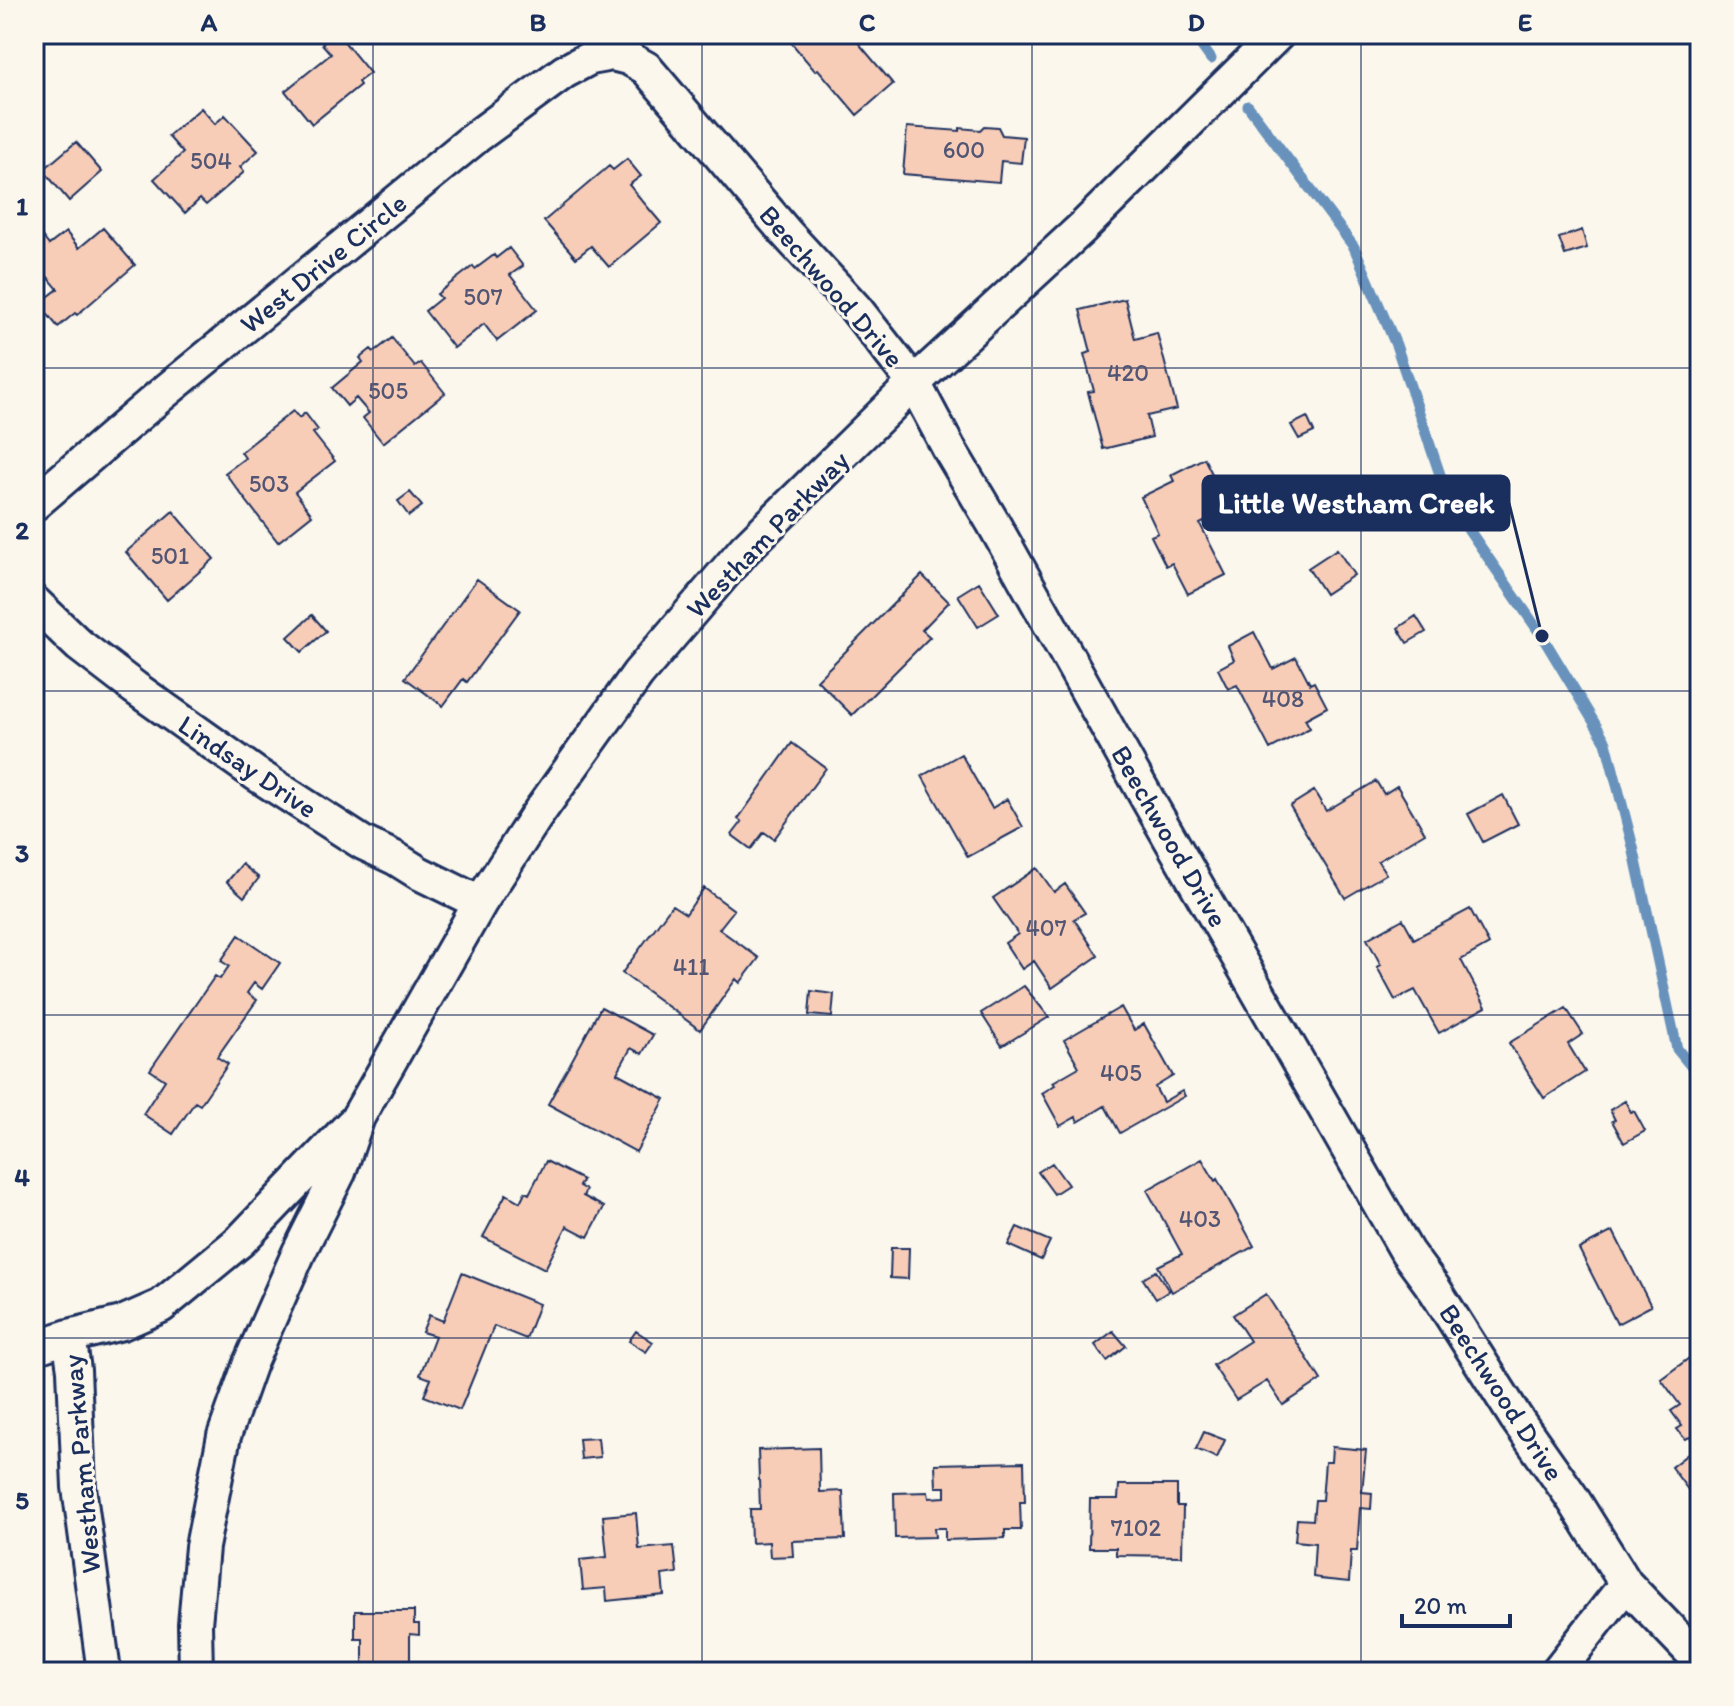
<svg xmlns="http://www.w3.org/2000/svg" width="1734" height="1706" font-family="Itim,sans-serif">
<rect width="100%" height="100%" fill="#fbf7ec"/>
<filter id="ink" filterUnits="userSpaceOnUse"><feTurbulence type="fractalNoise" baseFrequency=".0125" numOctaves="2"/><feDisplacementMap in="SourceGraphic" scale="16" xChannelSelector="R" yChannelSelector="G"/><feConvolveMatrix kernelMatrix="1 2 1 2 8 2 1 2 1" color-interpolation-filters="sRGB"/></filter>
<g filter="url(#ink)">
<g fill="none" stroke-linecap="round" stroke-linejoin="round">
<path stroke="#6792bc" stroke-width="11" d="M1193,34l18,25
M1248,106l106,141 42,98 53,156 93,135 64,106 27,105 44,202 23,28"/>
</g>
<path fill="#f8cdb8" stroke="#1b2f5e" stroke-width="2" d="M335,34h3l32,39 -12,9 2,3 -48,39 -27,-33 46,-37 -9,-10z
M784,34h67l42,50 -36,31 -39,-46 -3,2z
M201,108l14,16 10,-9 33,36 -18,16 4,5 -38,33 -6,-6 -15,14 -31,-34 29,-26 -15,-17z
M984,126l14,1 4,8 22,2 -3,26 -20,-2 -2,21 -96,-8 4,-47 53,4v-3l20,2z
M76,142l26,30 -33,29 -26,-31z
M627,159l14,17 -12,9 32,38 -52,44 -18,-21 -15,12 -32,-37 65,-55 4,4z
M34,226l15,19 17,-13 13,16 24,-20 32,37 -58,50 -2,-2 -17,14 -19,-23 19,-15 -11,-13 -13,10z
M1582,230l5,18 -22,7 -6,-17z
M509,248l14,18 -13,9 27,35 -40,31 -13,-17 -30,24 -29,-37 16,-13 -4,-4 36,-28 2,3 19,-14 2,3z
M1125,299l10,40 22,-6 20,76 -30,7 5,21 -49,12 -15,-57 6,-1 -10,-37 7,-2 -11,-42z
M392,338l23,29 6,-4 24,30 -62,50 -20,-25 6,-5 -13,-15 -9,8 -15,-18 31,-26 -3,-4 11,-9 3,3z
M293,411l6,7 6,-5 13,17 -5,3 22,28 -40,31 17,23 -34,27 -53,-69 20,-15 -4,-6z
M1307,417l7,15 -15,7 -8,-14z
M1204,458l26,51 -30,15 26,51 -38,19 -16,-31 -6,3 -15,-30 7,-3 -17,-36 33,-16 -3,-6z
M410,492l12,14 -13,10 -11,-15z
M173,511l41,48 -47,41 -41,-48z
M1337,549l17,26 -29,19 -17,-26z
M922,575l27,27 -27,28 8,7 -78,78 -35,-35z
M477,579l43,31 -53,72 -4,-3 -20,27 -38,-28z
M979,582l20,32 -21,13 -20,-32z
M312,615l14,16 -24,21 -14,-15z
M1416,616l10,16 -19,11 -9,-15z
M1254,632l19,37 23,-12 14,27 4,-2 13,25 -22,12 5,9 -40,21 -33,-64 -9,4 -10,-20 16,-9 -6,-14z
M792,743l34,25 -52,71 -10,-7 -13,17 -19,-14 10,-13 -4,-3z
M961,754l31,54 15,-9 16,28 -55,30 -46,-81z
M1376,781l8,13 13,-8 28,47 -47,28 8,13 -41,24 -55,-92 24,-15 12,20z
M1503,795l15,29 -35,18 -15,-28z
M242,864l17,14 -15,19 -17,-15z
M1037,868l17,24 11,-8 20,29 -11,6 24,37 -46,32 -18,-27 -12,8 -17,-26 13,-9 -25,-36z
M704,888l30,22 -15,19 40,29 -19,25 -4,-4 -36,51 -78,-57 50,-68 14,9z
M1470,909l19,35 -28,16 25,47 -47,26 -24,-43 -20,10 -18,-33 4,-2 -14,-26 36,-20 11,20z
M239,935l41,28 -18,26 -8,-6 -7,10 10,7 -40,57 11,7 -28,41 -5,-3 -22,32 -30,-20 22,-34 -15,-10 65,-94 5,3 9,-13 -8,-5z
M1024,986l25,31 -47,29 -21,-33z
M811,991l23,3 -2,23 -23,-2z
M601,1007l52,28 -11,19 -11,-6 -14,25 48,26 -29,53 -88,-48z
M1121,1007l13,23 10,-6 29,52 -18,11 8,15 19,-11 3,5 -65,37 -15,-27 -27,16 -2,-5 -16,9 -18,-33 13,-8 -2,-3 26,-15 -15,-27z
M1566,1008l17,26 -15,10 17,28 -41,26 -35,-55z
M1625,1101l6,11 3,-1 11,20 -21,12 -12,-22 3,-1 -5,-10z
M34,1129l5,1 -5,24z
M1202,1159l13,22 2,-2 37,67 -82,46 -14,-26 24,-12 -35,-64z
M546,1161l37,19 -4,6 7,4 -3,6 21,11 -16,30 -21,-11 -22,43 -62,-32 23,-43 14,8 5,-10 4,2z
M1052,1163l16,22 -14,9 -16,-22z
M1017,1227l33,14 -9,19 -33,-15z
M1613,1231l38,75 -34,18 -38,-75z
M891,1248h18l-1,31 -18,-1z
M1156,1271l13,20 -13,8 -13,-20z
M462,1273l77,31 -13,35 -32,-13 -34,84 -36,-14 7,-17 -11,-4 15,-39 -13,-4 7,-17 14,6z
M1266,1294l55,86 -38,25 -16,-24 -31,19 -23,-35 37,-24 -17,-26z
M636,1331l17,11 -7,10 -17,-11z
M1113,1331l13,15 -19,15 -12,-16z
M1700,1350v152l-2,1 -27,-36 26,-20 -7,-10 -5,2 -8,-10 5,-3 -11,-15 9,-6 -19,-26z
M1204,1432l21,8 -8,18 -21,-9z
M598,1438l2,19 -19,2 -2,-20z
M1332,1447l34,3 -4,42 10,1 -1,16 -11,-1 -3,43h-6l-2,31 -29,-3v-1l-7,-1 2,-34 -20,-2 2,-22 16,1 2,-20h7l3,-38h6z
M819,1448l1,44 23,-1 2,48 -53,2 1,15 -23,1 -1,-15 -18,1 -1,-34h10l-2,-59z
M1024,1462l1,40h-5l1,28h-16v8l-60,2v-12h-11l1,9 -40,1 -1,-45 34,-1 1,6 16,-1v-10h-9l-1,-23z
M1119,1485h58v21h6l-1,50 -66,-1v-7h-27l1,-49h28z
M636,1513l3,36 35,-3 3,27 -15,2 2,20 -57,6 -1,-13 -23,2 -3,-30 27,-3 -4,-41z
M355,1611h59v13h5v11l-9,-1v36l-47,2v-33h-8z"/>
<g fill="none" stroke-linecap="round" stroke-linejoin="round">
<defs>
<path id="street" d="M612,34l16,24 18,10 141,166 69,75 58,74 34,64 44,74 156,279 259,452 28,38 81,128 55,78 55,88 74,77
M34,504l127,-109 315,-258 88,-65 26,-14 22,-4 16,4
M34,602l45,43 56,43 121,86 107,69 32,15 24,15 61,30
M69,1336l5,34 5,117 25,185
M34,1348l35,-12 53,-13 39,-17 79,-65 111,-116
M196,1672l-1,-48 7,-77 22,-111 26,-73 49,-111 40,-80 19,-55 122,-214 55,-85 103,-144 107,-125 169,-166 168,-155 196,-194
M1557,1672l69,-88"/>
</defs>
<use href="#street" stroke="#1b2f5e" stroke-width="38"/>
<use href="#street" stroke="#fbf7ec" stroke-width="32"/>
</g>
</g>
<path fill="none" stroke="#1b2f5e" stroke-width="2" stroke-opacity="0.55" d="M373,34v1638M702,34v1638M1032,34v1638M1361,34v1638M34,368h1666M34,691h1666M34,1015h1666M34,1338h1666"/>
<g text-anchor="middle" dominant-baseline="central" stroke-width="6" stroke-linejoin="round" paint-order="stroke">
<g font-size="24" fill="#525674">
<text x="964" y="149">600</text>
<text x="211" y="160">504</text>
<text x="483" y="296">507</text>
<text x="1128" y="372">420</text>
<text x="388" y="390">505</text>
<text x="269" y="483">503</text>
<text x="170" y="555">501</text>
<text x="1283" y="698">408</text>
<text x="1046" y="927">407</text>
<text x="691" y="966">411</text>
<text x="1121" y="1072">405</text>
<text x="1200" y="1218">403</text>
<text x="1136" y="1527">7102</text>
</g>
<g font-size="28" fill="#1b2f5e" stroke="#fbf7ec">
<text transform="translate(323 263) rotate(-39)">West Drive Circle</text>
<text transform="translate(832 286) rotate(49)">Beechwood Drive</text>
<text transform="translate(767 534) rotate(-46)">Westham Parkway</text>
<text transform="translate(248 766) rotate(34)">Lindsay Drive</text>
<text transform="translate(1170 836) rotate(60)">Beechwood Drive</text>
<text transform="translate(1502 1392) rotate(57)">Beechwood Drive</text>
<text transform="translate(81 1464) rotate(-95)">Westham Parkway</text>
</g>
</g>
<path fill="none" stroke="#1b2f5e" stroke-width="3" d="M1542 636L1509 503"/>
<circle fill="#1b2f5e" stroke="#fbf7ec" stroke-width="3" cx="1542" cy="636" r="8"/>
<rect fill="#1b2f5e" stroke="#1b2f5e" stroke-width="3" x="1203" y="476" width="306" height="54" rx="8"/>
<g font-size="30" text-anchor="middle" font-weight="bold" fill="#fff">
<text x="1356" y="513">Little Westham Creek</text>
</g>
<rect width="1734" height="1706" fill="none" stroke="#fbf7ec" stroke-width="88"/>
<path d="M1402 1614v12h108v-12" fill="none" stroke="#1b2f5e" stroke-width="4"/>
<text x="1414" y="1614" font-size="24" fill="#1b2f5e" stroke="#fbf7ec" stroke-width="6" paint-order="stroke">20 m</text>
<rect x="44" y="44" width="1646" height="1618" fill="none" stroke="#1b2f5e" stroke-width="3"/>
<g font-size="26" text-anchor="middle" font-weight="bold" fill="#1b2f5e">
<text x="209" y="31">A</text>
<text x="538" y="31">B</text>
<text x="867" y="31">C</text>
<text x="1196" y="31">D</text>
<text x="1525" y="31">E</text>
<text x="22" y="215">1</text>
<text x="22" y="539">2</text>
<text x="22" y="862">3</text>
<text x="22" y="1186">4</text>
<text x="22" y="1509">5</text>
</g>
</svg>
